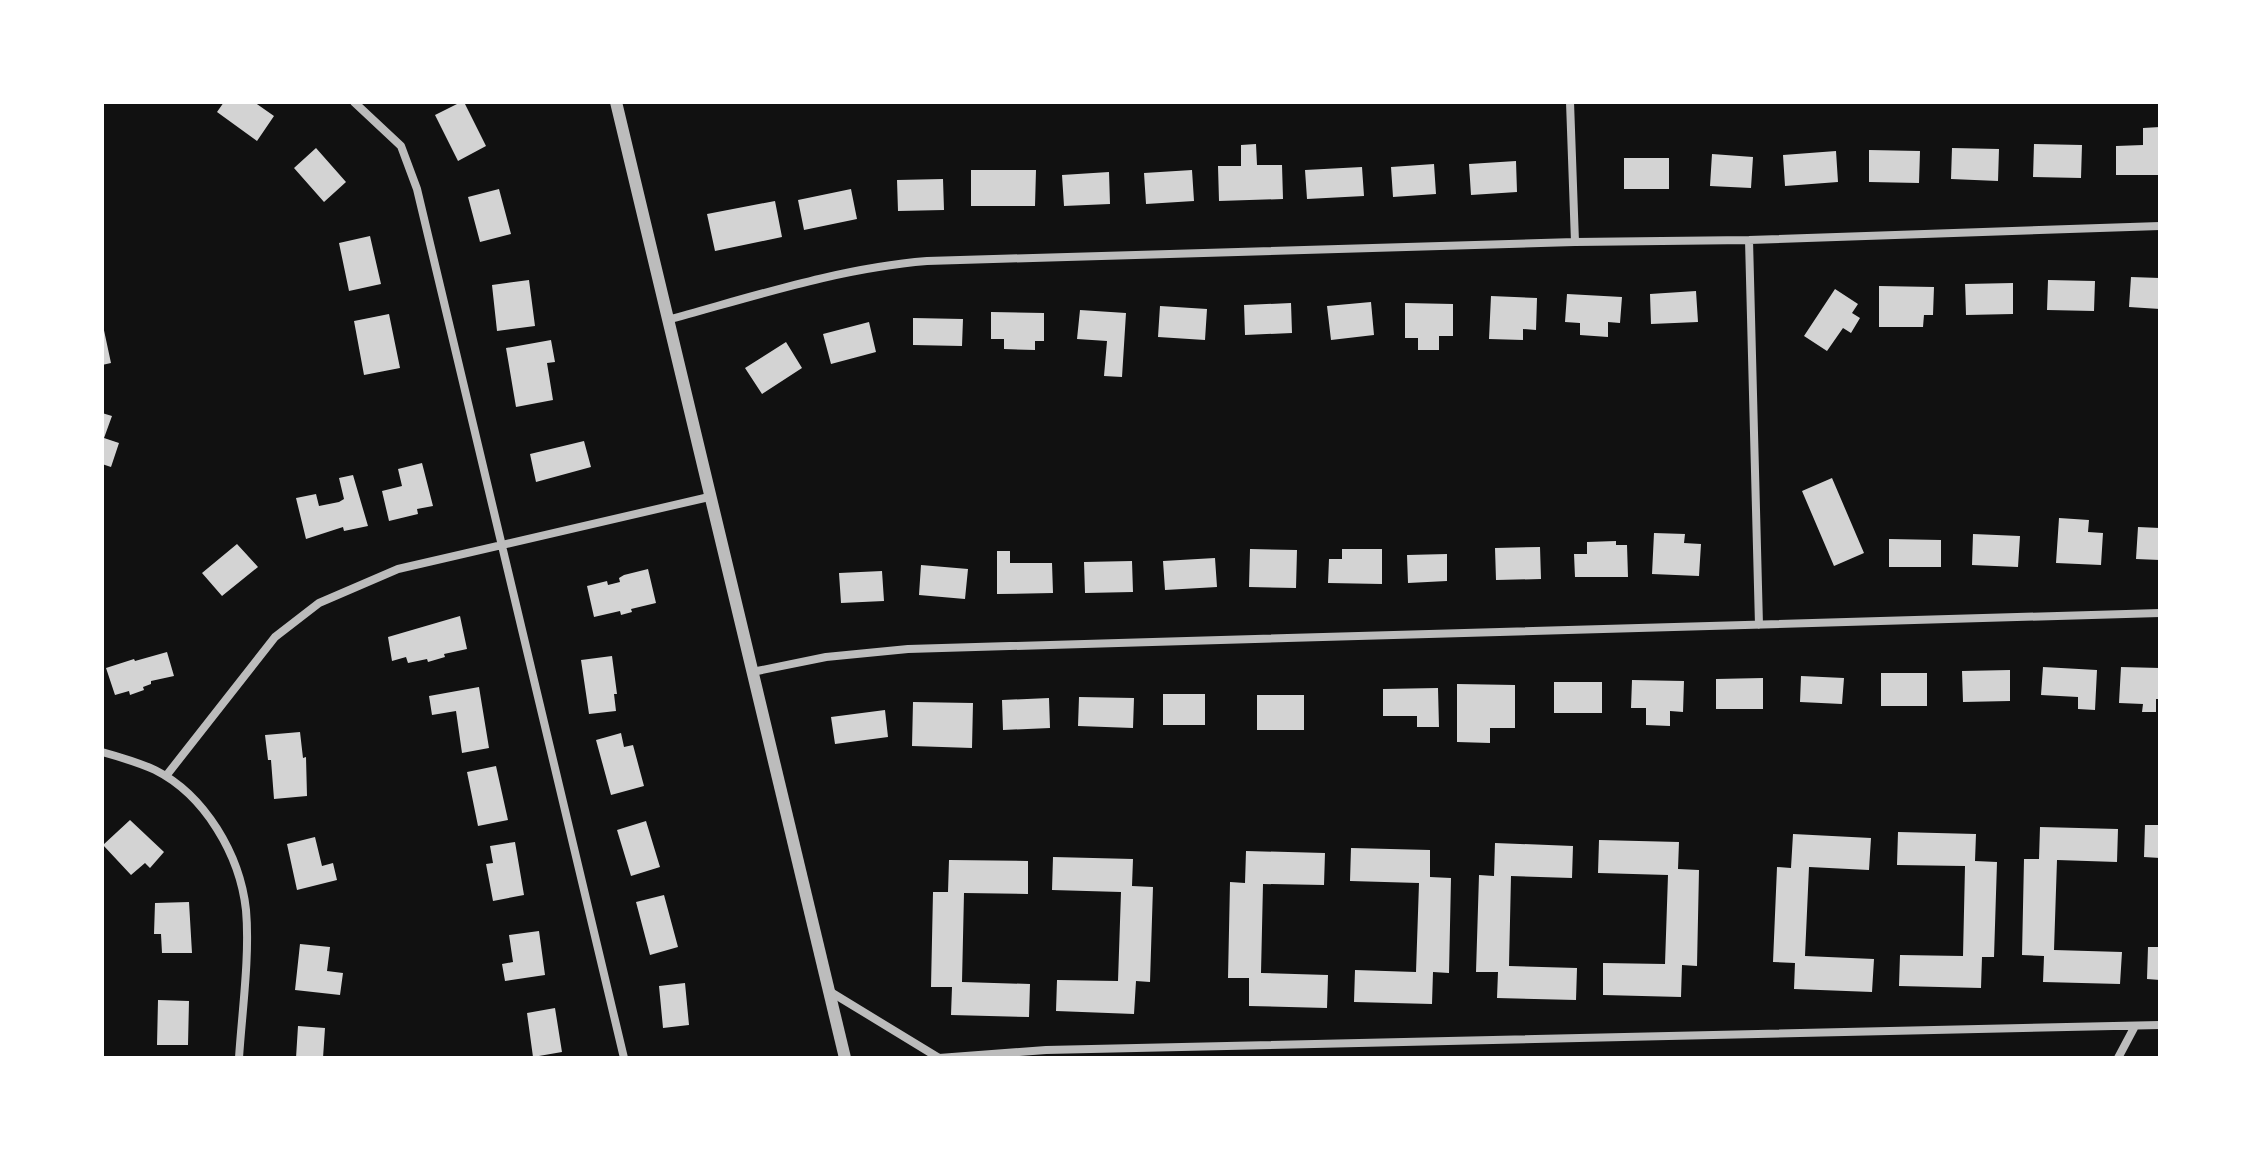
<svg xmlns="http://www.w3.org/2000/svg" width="2262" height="1160" font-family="'Varela Round',sans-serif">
<rect width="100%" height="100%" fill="#111"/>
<path fill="#d3d3d3" d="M224,102h30l20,14 -17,25 -40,-29z
M461,102h3l22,44 -28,15 -23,-46z
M2160,127v48h-44v-29l27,-1v-17z
M1256,144l1,21h25l1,34 -64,2 -1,-35h23v-21z
M2034,144l48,1 -1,33 -48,-1z
M316,148l30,34 -22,20 -30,-34z
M1952,148l47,1 -1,32 -47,-2z
M1869,150l51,1 -1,32 -50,-1z
M1836,151l2,31 -53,4 -2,-31z
M1712,154l41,3 -2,31 -41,-2z
M1624,158h45v31h-45z
M1516,161l1,31 -46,3 -2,-31z
M1434,164l2,30 -43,3 -2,-30z
M1362,167l2,29 -57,3 -2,-29z
M971,170h65l-1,36h-64z
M1192,170l2,31 -48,3 -2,-31z
M1109,172l1,32 -46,2 -2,-31z
M943,179l1,31 -46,1 -1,-31z
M499,189l12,45 -31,8 -12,-45z
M851,189l6,30 -53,11 -6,-30z
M775,201l7,36 -67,14 -8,-37z
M370,236l11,48 -32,7 -10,-48z
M2131,277l29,1v31l-31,-2z
M529,280l6,46 -38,5 -5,-46z
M2048,280l47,1 -1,30 -47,-1z
M2013,283v31l-47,1 -1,-31z
M1879,286l55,1 -1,28h-9l-1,12h-44z
M1835,289l23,15 -6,9 8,5 -9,15 -8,-5 -16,23 -23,-15z
M1696,291l2,31 -47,2 -1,-30z
M1567,294l55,3 -2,26 -12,-1v15l-28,-2v-12l-15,-1z
M1491,296l46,2 -1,32 -13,-1v11l-34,-1z
M1371,302l3,33 -43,5 -4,-34z
M1291,303l1,30 -47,2 -1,-30z
M1405,303l48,1v32h-14v14h-21v-12h-13z
M1160,306l47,3 -2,31 -47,-3z
M1080,310l46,3 -4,64 -18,-1 3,-35 -30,-2z
M991,312l53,1v28h-9v9l-31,-1v-10h-13z
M389,314l11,54 -36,7 -10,-54z
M913,318l50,1 -1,27 -49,-1z
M102,321l9,42 -9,2z
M869,322l7,30 -45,12 -8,-30z
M551,340l4,22 -8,1 6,37 -37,7 -10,-59z
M786,342l16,26 -40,26 -17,-26z
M102,413l10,3 -8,22 15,5 -8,24 -9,-3z
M584,441l7,26 -55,15 -6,-28z
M422,463l11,43 -16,3 1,5 -29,7 -7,-30 20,-5 -4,-17z
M353,475l15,51 -24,5 -1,-4 -37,12 -10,-41 20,-4 3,12 20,-4 5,-3 -5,-21z
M1832,478l32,75 -30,13 -32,-75z
M2059,518l30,2 -1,12 15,1 -2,32 -45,-2z
M2138,527l22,1v32l-24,-1z
M1654,533l31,1 -1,9 17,1 -2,32 -47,-2z
M1973,534l47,2 -2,31 -46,-2z
M1889,539l52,1v27h-52z
M1616,541v4h11l1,32h-53l-1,-23h13v-12z
M237,544l21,23 -36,29 -20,-23z
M1540,547l1,32 -45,1 -1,-32z
M1250,549l47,1 -1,38 -47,-1z
M1342,549h40v35l-54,-1 1,-24h13z
M997,551h13v12h42l1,30 -56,1z
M1447,554v27l-39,2 -1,-28z
M1215,558l2,29 -52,3 -2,-29z
M1132,561l1,31 -48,1 -1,-31z
M921,565l47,4 -3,30 -46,-4z
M648,569l8,34 -25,6 1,3 -11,3 -1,-4 -26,6 -7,-31 20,-5 1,4 12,-3 -1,-4 5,-3z
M882,571l2,30 -43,2 -2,-30z
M460,616l7,33 -23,5 1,3 -17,5 -1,-3 -19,4 -2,-6 -14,4 -4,-24z
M167,652l7,24 -23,5v3l-8,3 1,3 -14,5 -1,-4 -14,4 -9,-27 28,-9 1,2z
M612,656l5,38h-3l2,17 -27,3 -8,-54z
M2043,667l54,3 -2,40 -17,-1v-12l-37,-2z
M2121,667l39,1v31h-4v13h-14l1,-8 -24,-1z
M2010,670v31l-47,1 -1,-31z
M1881,673h46v33h-46z
M1801,676l43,2 -2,26 -42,-2z
M1763,678v31h-47v-30z
M1632,680l52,1 -1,31 -13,-1v15l-24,-1v-17h-15z
M1554,682h48v31h-48z
M1457,684l58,1v43h-25v15l-33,-1z
M479,687l10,61 -27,5 -6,-42 -24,4 -3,-19z
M1438,688l1,39h-22v-11h-34v-27z
M1163,694h42v31h-42z
M1257,695h47v35h-47z
M1079,697l55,1 -1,30 -55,-2z
M1049,698l1,30 -47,2 -1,-30z
M913,702l60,1 -1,45 -60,-2z
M885,710l3,27 -53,7 -4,-27z
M300,732l3,26 3,-1 1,39 -33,3 -3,-39h-3l-3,-25z
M621,733l3,14 9,-2 11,41 -33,9 -15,-55z
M496,766l12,54 -30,6 -11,-54z
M130,820l34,32 -14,16 -5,-5 -14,12 -28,-30z
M646,821l14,46 -29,9 -14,-46z
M2145,825h15v33l-16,-1z
M2040,827l78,2 -1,33 -60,-2 -3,90 68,2 -2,32 -77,-2 1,-26 -22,-1 2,-96h15z
M1898,832l78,2 -1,27 22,1 -3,95h-12l-1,31 -82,-2 1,-31 63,1 2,-90 -68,-1z
M1793,834l78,4 -2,32 -60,-3 -4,89 69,3 -2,33 -78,-3 1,-26 -22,-1 4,-95 14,1z
M315,837l7,29 11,-3 4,17 -40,10 -10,-46z
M1599,840l80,2 -1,27 21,1 -2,96 -15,-1 -1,32 -78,-2v-32l62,1 3,-89 -70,-2z
M515,842l9,53 -31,6 -7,-37 7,-1 -3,-17z
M1495,843l78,3 -1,32 -61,-2 -2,90 68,2 -1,32 -79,-2 1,-26h-22l3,-97 15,1z
M1351,848l79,2v27l21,1 -2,95 -16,-1 -1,32 -78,-2 1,-32 61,2 3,-89 -69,-2z
M1246,851l79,2 -1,32 -61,-1 -2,89 67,2 -1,33 -78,-2v-28h-21l2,-96 15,1z
M1053,857l80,2 -1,27 21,1 -3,95 -14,-1 -2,33 -78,-3 1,-31 61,1 3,-89 -69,-2z
M949,860l79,1v33l-64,-1 -2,89 68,2 -1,33 -78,-2 1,-28h-21l2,-95h15z
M664,895l14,52 -28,8 -14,-53z
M189,902l3,51h-30l-1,-19h-7l1,-31z
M539,931l6,44 -40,6 -3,-17 11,-2 -4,-27z
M300,944l30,3 -3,24 16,2 -3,22 -45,-5z
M2148,947h12v33l-13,-1z
M685,983l4,42 -26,3 -4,-42z
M158,1000l31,1 -1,44h-31z
M555,1008l7,44 -29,5 -6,-44z
M298,1026l27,2 -2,30h-27z"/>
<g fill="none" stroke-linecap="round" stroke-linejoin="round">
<path stroke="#bcbcbc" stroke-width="8" d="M354,102l47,44 16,43 207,869
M1570,102l5,140
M1749,240l10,385
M667,320c85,-23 172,-52 260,-59l648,-19 174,-2 411,-14
M752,672l74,-15 82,-8 1252,-36
M102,752c18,5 36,10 53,18 50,25 85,85 91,140 4,45 -4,102 -7,148
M166,776l109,-139 44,-34 79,-34 311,-72
M829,991l110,67
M939,1058l107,-8 1114,-25
M2118,1058l17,-32"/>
<path stroke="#bcbcbc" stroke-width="12" d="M616,102l229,956"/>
</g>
<rect width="2262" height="1160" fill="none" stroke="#ffffff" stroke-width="208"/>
</svg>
